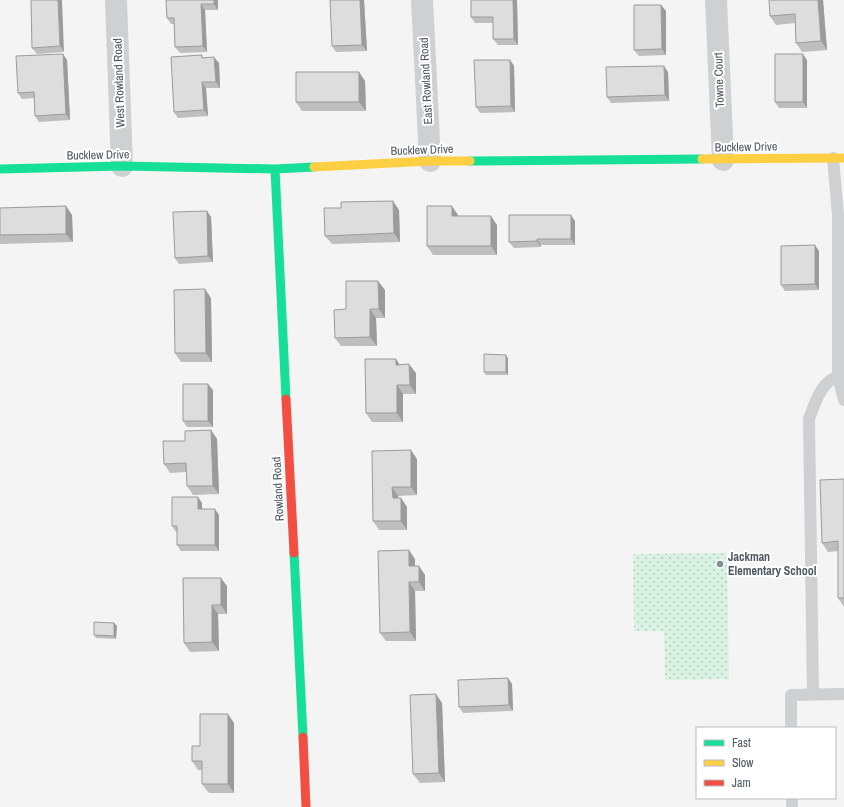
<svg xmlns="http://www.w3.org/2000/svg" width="844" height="807" font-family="'Archivo Narrow',sans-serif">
<defs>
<pattern id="park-dots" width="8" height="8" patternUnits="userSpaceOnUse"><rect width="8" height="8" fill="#d9f2e3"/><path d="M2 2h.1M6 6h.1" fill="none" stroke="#b2c7bb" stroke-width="1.8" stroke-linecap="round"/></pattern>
</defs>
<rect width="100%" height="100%" fill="#f4f4f4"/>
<path fill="url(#park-dots)" d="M727,553l2,126 -64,1 -1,-49h-30l-1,-77z"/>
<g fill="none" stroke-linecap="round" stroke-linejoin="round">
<path stroke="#ced0d2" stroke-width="12" d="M833,158l5,57v161l6,24
M813,695l-4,-276c6,-17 14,-43 35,-43
M791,728v-33l53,-1
M792,798v9"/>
<path stroke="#ced0d2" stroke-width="22" d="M116,0l6,166
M422,0l8,161
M716,0l7,160"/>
<path stroke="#16e098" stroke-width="9" d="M470,161l232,-2
M0,169l122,-3 153,3 39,-2
M275,169l11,230
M294,553l9,184"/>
<path stroke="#ffcf43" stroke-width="9" d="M702,159l142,-1
M314,167l116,-6h40"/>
<path stroke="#f24e42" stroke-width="9" d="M286,399l8,154
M303,737l3,70"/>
</g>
<path fill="#bebebf" d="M31,0l33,52 -27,2 -5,-6z
M166,0h52v10h-13l2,42 -27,1 -5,-6 -1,-23h-3l-4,-6z
M330,0h34l3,51 -31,1 -4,-6z
M517,0l1,45h-20l-5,-6v-16h-18l-4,-6z
M823,0l4,50 -25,2 -6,-9 -1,-20 -19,2 -6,-9z
M661,5l5,6v44l-27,1 -5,-6z
M202,55l1,3 16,5 1,25h-14l2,28 -30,2 -4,-6z
M67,60l3,60 -31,2 -4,-6 -1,-18 -12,1 -4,-6z
M510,60l4,6 1,46 -35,1 -4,-6z
M807,60v48h-28l-4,-6z
M359,72l6,9 1,30h-64l-6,-9z
M668,72l1,29 -58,2 -4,-6z
M66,206l6,9 1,27 -73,2v-36z
M341,208l58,2 1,32 -68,2 -7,-8z
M207,211l4,6 2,45 -34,2 -4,-6z
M458,215v1l39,9v30h-64l-6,-9z
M575,221v24h-34v2l-27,1 -5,-6z
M819,251v39l-34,1 -4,-6z
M385,290v28h-9l1,28h-36l-6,-8 11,-29z
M211,298l1,64h-31l-6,-9z
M508,358v17h-22l-2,-3z
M400,364l16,9v21h-13v28h-31l-6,-9z
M213,390v37h-26l-4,-6z
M211,430l6,9 2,55 -26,1 -6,-9 -1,-14 -16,1 -6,-9 21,-23z
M372,451l45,8v36l-19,1v2h3l6,9v23h-28l-6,-9z
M844,479v128l-6,-9v-47l-10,1 -6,-9z
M202,503v6l17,6v36h-38l-4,-6v-13h-1l-4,-6z
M415,559v7h4l6,9v16h-10l1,50h-30l-6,-8z
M183,578l44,8v28h-9l1,37 -29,1 -6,-9z
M114,623l3,3 -1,13 -20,-1 -2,-3z
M508,678l4,6 1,27 -50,2 -4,-6z
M442,703l3,79 -25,1 -7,-9z
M234,723v70h-25l-7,-9v-14h-4l-6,-9 8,-15z"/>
<path fill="#9b9b9b" d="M58,0h4l2,52 -4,-6z
M214,0h4v10l-4,-6z
M360,0h4l3,51 -5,-6z
M513,0h4l1,45 -4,-6z
M818,0h5l4,50 -6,-9z
M201,4l4,6 2,42 -4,-6z
M661,5l5,6v44l-4,-6z
M63,54l4,6 3,60 -4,-6z
M803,54l4,6v48l-4,-6z
M214,57l5,6 1,25 -4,-6z
M510,60l4,6 1,46 -4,-6z
M664,66l4,6 1,29 -4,-6z
M359,72l6,9 1,30 -7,-9z
M202,82l4,6 2,28 -4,-6z
M393,201l6,9 1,32 -6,-9z
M66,206l6,9 1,27 -7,-8z
M452,206l6,9v9l-6,-8z
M207,211l4,6 2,45 -5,-6z
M571,215l4,6v24l-4,-6z
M491,216l6,9v30l-6,-9z
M537,239l4,6v2l-4,-6z
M815,245l4,6v39l-4,-6z
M378,281l7,9v28l-6,-9z
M205,289l6,9 1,64 -6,-9z
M370,309l6,9 1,28 -7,-9z
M506,355l2,3v17l-2,-3z
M396,359l6,9 -6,-3z
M409,364l7,9v21l-6,-9z
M208,384l5,6v37l-5,-6z
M397,385l6,9v28l-6,-9z
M211,430l6,9 2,55 -6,-8z
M411,450l6,9v36l-6,-8z
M392,487l6,9 1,11 -6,-9z
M198,497l4,6v12l-4,-6z
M401,498l6,9v23l-6,-9z
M215,509l4,6v36l-4,-6z
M409,550l6,9v16l-6,-9z
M419,566l6,9v16l-6,-9z
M221,578l6,8v28l-6,-9z
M409,582l6,9 1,50 -6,-9z
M212,605l6,9 1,37 -7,-9z
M114,623l3,3 -1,13 -2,-3z
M508,678l4,6 1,27 -4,-6z
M436,694l6,9 3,79 -6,-9z
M228,714l6,9v70l-6,-9z"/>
<path fill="#ddddde" stroke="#9b9b9b" d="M31,0h27l2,46 -28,2z
M166,0h48v4h-13l2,42 -28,1 -1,-29h-7z
M330,0h30l2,45 -30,1z
M471,0h42l1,39h-21v-22h-22z
M769,0h49l3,41 -25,2 -1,-29 -25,2z
M634,5h27l1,44 -28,1z
M63,54l3,60 -31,2 -1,-24 -16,1 -2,-37z
M775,54h28v48h-28z
M202,55v3l12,-1 2,25h-14l2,28 -30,2 -3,-55z
M474,60h36l1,46 -35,1z
M664,66l1,29 -58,2 -1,-30z
M296,72h63v30h-63z
M393,201l1,32 -69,3 -1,-28h17v-6z
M66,206v28l-66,1v-27z
M427,206h25v10h39v30h-64z
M207,211l1,45 -33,2 -2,-46z
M509,215h62v24h-34v2l-28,1z
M815,245v39l-34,1v-39z
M346,281h32l1,28h-9v28l-35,1 -1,-28 12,-1z
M205,289l1,64h-31l-1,-63z
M484,354l22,1v17h-22z
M365,359h31v6l13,-1 1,21h-13v28h-31z
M183,384h25v37h-25z
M211,430l2,56h-26l-1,-23 -22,1 -1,-23h22v-10z
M411,450v37h-19l1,11h8v23h-28l-1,-70z
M844,479v119h-6v-57l-16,2 -2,-63z
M172,497h26v12h17v36h-38v-19h-5z
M409,550v16h10v16h-10l1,50 -30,1 -2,-82z
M183,578h38v27h-9v37l-28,1z
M94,622l20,1v13l-20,-1z
M508,678l1,27 -50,2 -1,-27z
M436,694l3,79 -26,1 -3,-79z
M200,714h28v70h-26v-23h-10v-15h8z"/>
<circle fill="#868d94" stroke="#fff" stroke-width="1.5" cx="720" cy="564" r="4"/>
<g text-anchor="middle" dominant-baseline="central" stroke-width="4" stroke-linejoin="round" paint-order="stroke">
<g font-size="12" fill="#4a5661" stroke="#fff">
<text transform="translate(719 80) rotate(-92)">Towne Court</text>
<text transform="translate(426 81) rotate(-93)">East Rowland Road</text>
<text transform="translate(119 83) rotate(-92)">West Rowland Road</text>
<text transform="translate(746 147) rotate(-1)">Bucklew Drive</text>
<text transform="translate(422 150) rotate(-2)">Bucklew Drive</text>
<text transform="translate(98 155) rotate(-1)">Bucklew Drive</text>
<text transform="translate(278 489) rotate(-93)">Rowland Road</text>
</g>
<g font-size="12" font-weight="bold" fill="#4a5661" stroke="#fff" text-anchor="start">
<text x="728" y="557">Jackman<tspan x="728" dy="14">Elementary School</tspan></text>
</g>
</g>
<rect x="696" y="727" width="140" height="72" fill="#ffffff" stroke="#b7bbc0"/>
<rect x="704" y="740" width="20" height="6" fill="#16e098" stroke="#b7bbc0"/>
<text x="732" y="747" font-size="12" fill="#4a5661">Fast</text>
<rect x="704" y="760" width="20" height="6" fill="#ffcf43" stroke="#b7bbc0"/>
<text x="732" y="767" font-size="12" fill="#4a5661">Slow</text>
<rect x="704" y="780" width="20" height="6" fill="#f24e42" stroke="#b7bbc0"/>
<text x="732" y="787" font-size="12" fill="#4a5661">Jam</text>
</svg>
